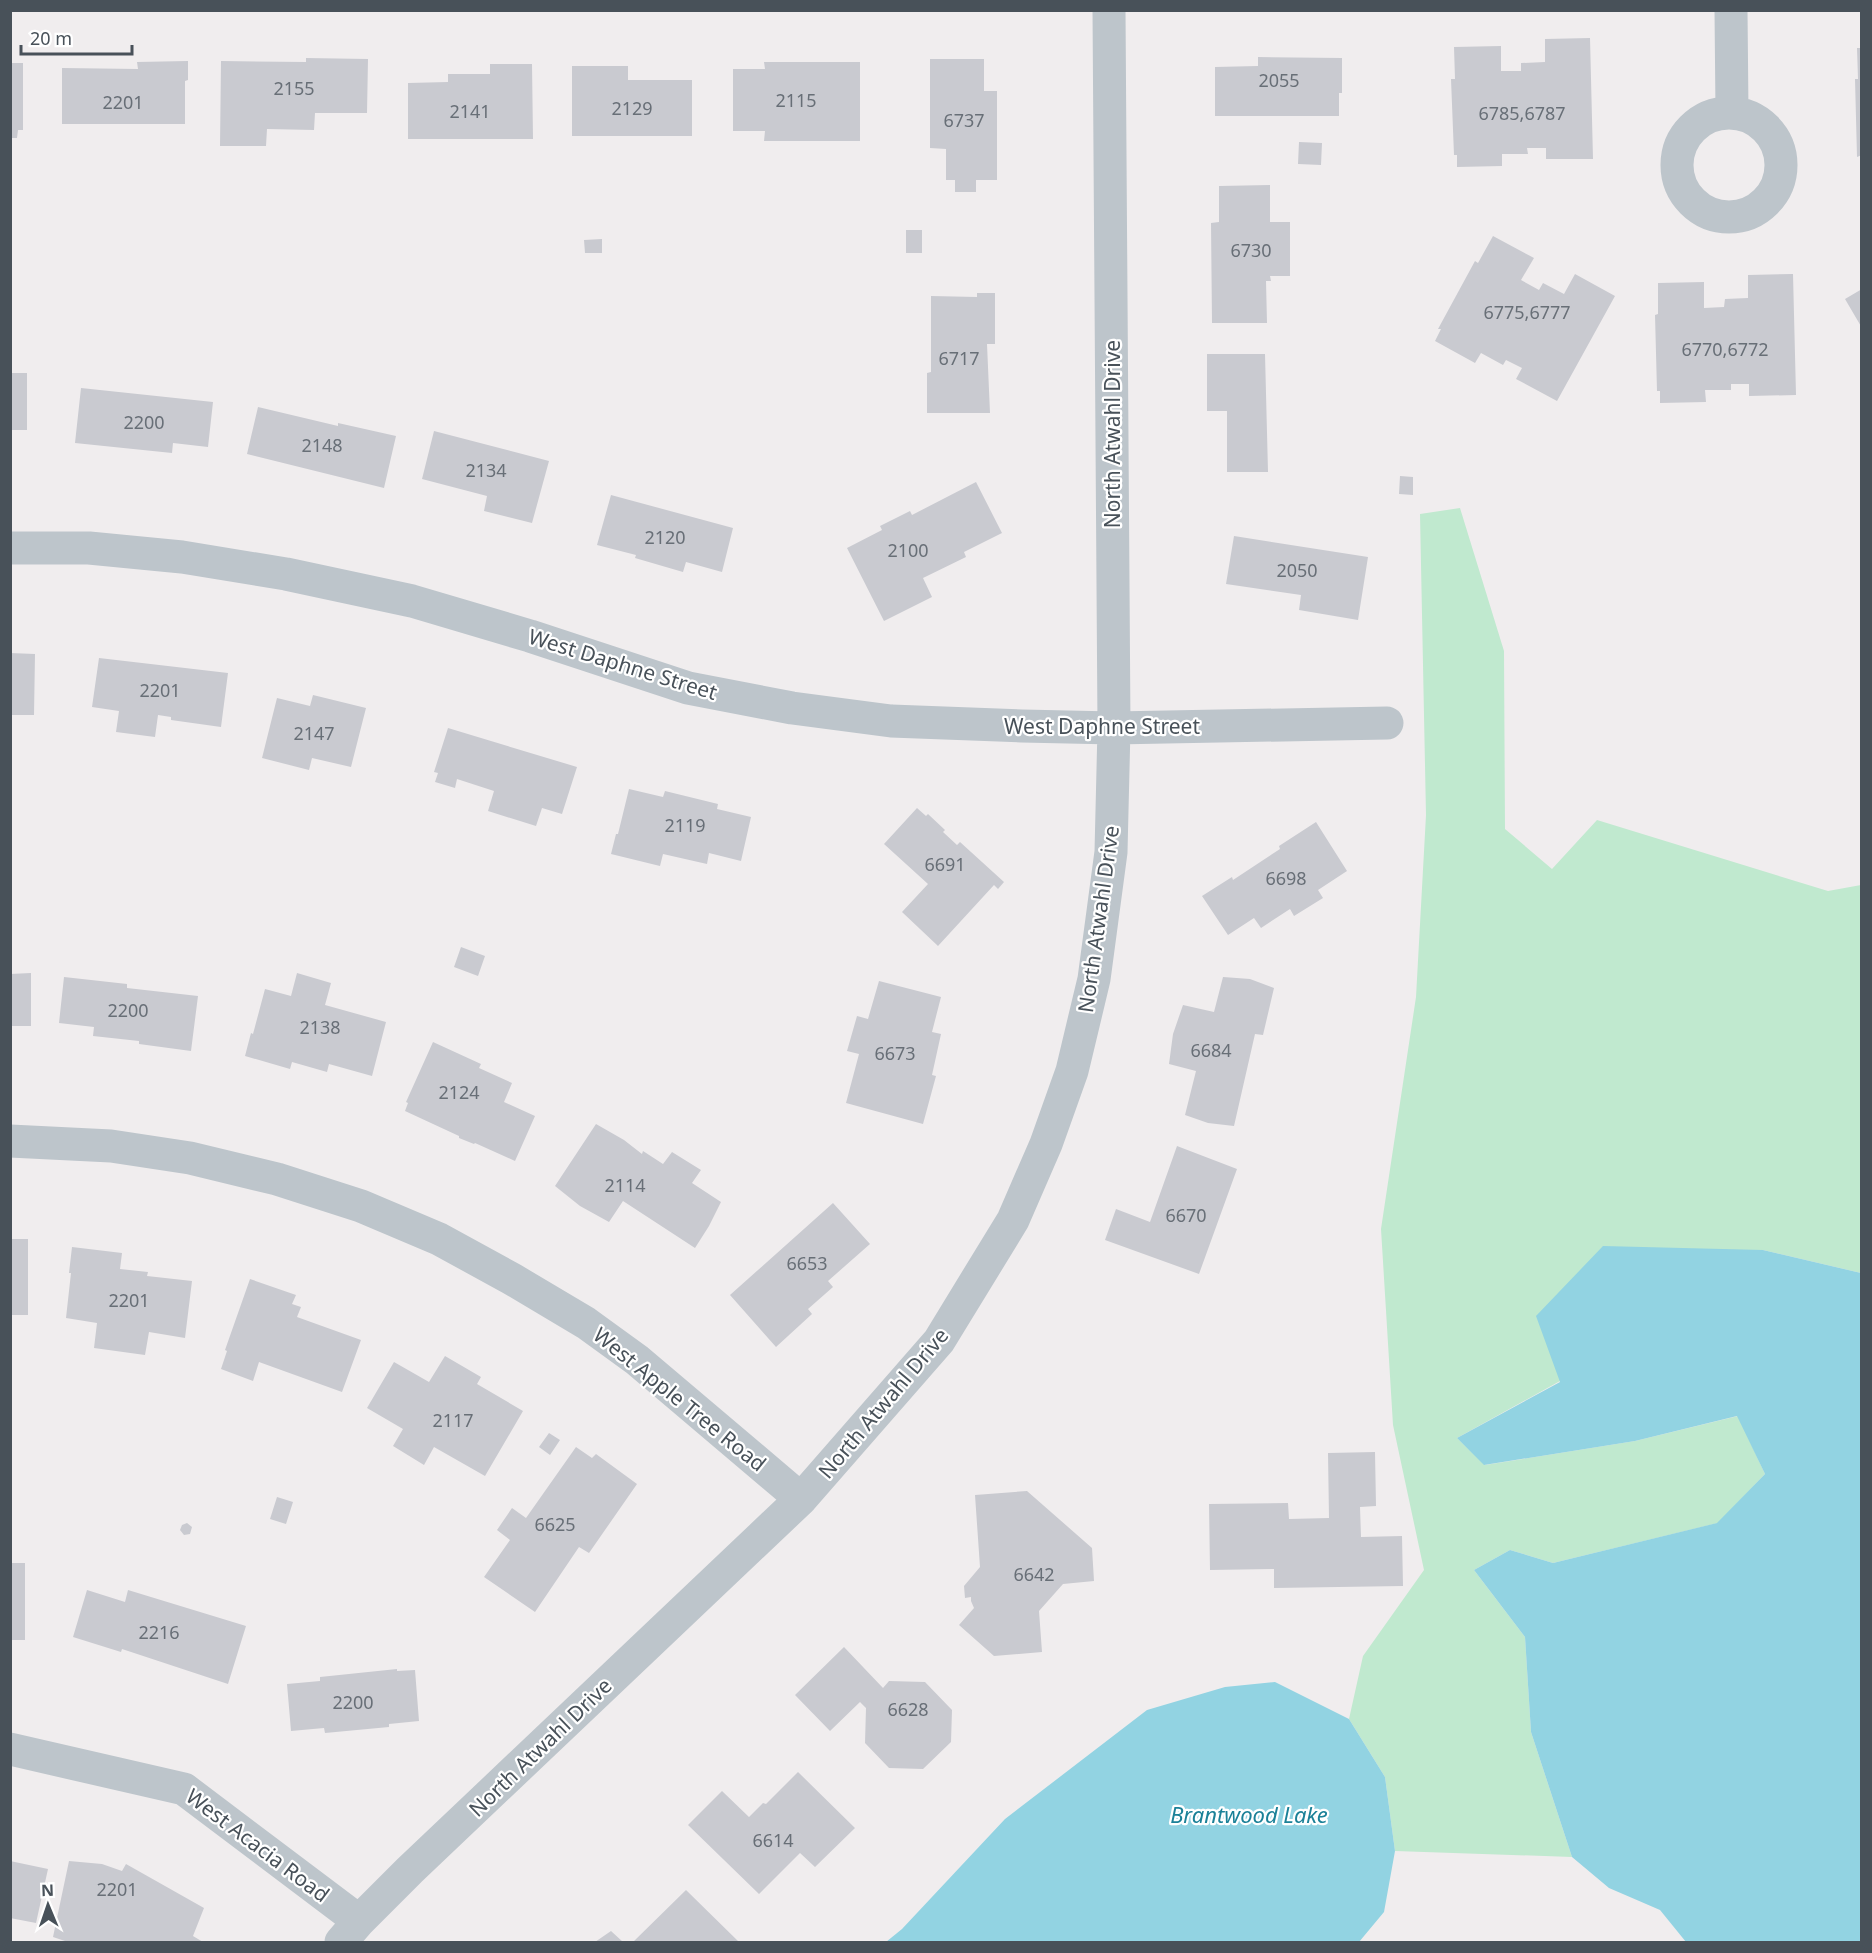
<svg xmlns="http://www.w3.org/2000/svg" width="1872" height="1953" font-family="'Noto Sans',sans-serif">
<rect width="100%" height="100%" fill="#f0edee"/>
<path fill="#c0e9cf" d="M1460,508l44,143 1,178 47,40 45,-49 231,71 33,-6v388l-98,-23 -203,131 -103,57 28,27 150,-24 103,-25 27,58 -47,49 -165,40 -43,-13 -36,20 51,67 6,95 41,125 -177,-6 -10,-74 -36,-58 14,-63 61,-86 -31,-145 -12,-196 35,-232 10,-182 -6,-301z"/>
<path fill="#92d3e2" d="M1603,1246l160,4 98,23v669h-175l-26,-32 -51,-22 -37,-31 -41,-125 -6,-95 -51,-67 36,-20 43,13 164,-40 48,-49 -28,-58 -102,25 -151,24 -27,-27 103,-56 -24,-66z
M1275,1682l74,37 36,58 10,74 -11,61 -25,30h-473l16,-13 103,-110 142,-109 78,-23z"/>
<path fill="#c9cad0" d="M1590,38l3,121h-47v-11h-19l1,6h-26v12l-45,1v-12h-3l-3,-76h4l-1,-32 47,-1v25h20v-8l24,-1v-23z
M1857,48h5v107l-5,2 -2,-78h3z
M1258,57l84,1v35h-3v23h-124v-49l43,-1z
M306,58l62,1 -1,54h-52l-1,17 -47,-1 -1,17h-46l1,-85 85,1z
M930,59h54v32h13v89h-21v12h-21v-12h-9v-31l-16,-1z
M188,61v19l-3,1v43h-123v-56l76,1 -1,-7z
M764,62h96v79h-96l1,-10h-32v-62h32z
M10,63h13v67h-5l-1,8h-7z
M490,64h42l1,75h-125v-56l40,-1v-8h42z
M572,66h56v14h64v56h-120z
M1299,142l23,1 -1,22 -23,-1z
M1270,185v37h20v54h-20l1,5h-5l1,42h-55l-1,-100 8,-1v-36z
M906,230h16v23h-16z
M1493,236l41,22 -13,22 18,10 4,-7 21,11 11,-20 40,22 -58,105 -41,-22 6,-11 -16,-8 -3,5 -22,-12 -6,10 -40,-22 6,-12h-3l37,-68 3,2z
M602,239v14h-17l-1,-13z
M1793,274l3,121 -47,1v-12h-18v6h-26l1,12 -46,1v-12h-3l-2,-76 3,-1v-31l46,-1v26l20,-1 1,-8 23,-1v-23z
M1862,289v39l-17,-29z
M977,293h18v51h-8l3,69h-63v-40l4,-1v-76l46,1z
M1207,354h58l3,118h-41v-61h-20z
M10,373h17v57h-17z
M81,388l132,14 -5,45 -35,-4 -1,10 -97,-10z
M258,407l80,19v-3l58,13 -12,52 -137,-34z
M434,431l115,30 -17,62 -48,-12 3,-15 -65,-17z
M1400,476l13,1v18l-14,-1z
M976,482l26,51 -38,19 2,5 -43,21 9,19 -48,24 -37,-73 35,-18 -2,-4 30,-15 2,4z
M611,495l122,33 -11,44 -36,-10 -3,10 -48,-14 1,-3 -39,-10z
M1234,536l134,21 -10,63 -59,-10 2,-15 -75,-11z
M10,653l25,1 -1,61h-24z
M99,658l129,15 -7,54 -50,-7v-3l-13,-2 -3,22 -39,-5 3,-21 -27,-4z
M313,695l53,13 -15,59 -39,-9 -3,12 -47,-12 15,-60 33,8z
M448,728l129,39 -15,47 -20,-6 -6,18 -48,-15 6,-20 -37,-12 -2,9 -20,-6 3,-9 -4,-1z
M629,789l34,8 2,-6 53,13 -1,5 34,8 -10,44 -32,-8 -2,11 -44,-10 -3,12 -49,-12 5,-20h2z
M917,808l9,8 2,-2 17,16 -2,2 14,13 3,-3 44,40 -6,7 -4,-4 -56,61 -36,-34 26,-28 -44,-40z
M1316,822l31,49 -29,19 5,8 -29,18 -4,-7 -29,19 -7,-10 -26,17 -26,-39 30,-19 1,3 47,-31 -1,-3z
M461,947l24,9 -7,20 -24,-9z
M31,973v53h-21v-52z
M297,973l34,10 -6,22 61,17 -14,54 -43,-12 -2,8 -35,-10 -2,7 -45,-13 6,-23 2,1 12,-45 26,7z
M64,977l63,7v4l71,8 -7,55 -52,-7v-3l-46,-5 1,-9 -35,-4z
M1223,977l27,2 24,9 -11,47 -8,-1 -21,92 -26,-3 -23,-8 11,-44 -27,-7 4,-30 10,-29 31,7z
M879,981l62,16 -9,35 9,2 -9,41 4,1 -13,48 -77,-21 13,-49 -12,-3 10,-35 11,3z
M433,1042l48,22 -2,4 33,15 -8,19 31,14 -20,45 -40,-18 -1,1 -15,-6v-2l-54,-25 3,-8 -2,-1z
M596,1124l28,16 18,14 1,-3 20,13 9,-12 29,18 -9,13 29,19 -12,24 -14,22 -72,-47 -14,21 -29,-16 -25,-20z
M1177,1146l60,23 -38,105 -94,-34 11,-31 34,13z
M833,1203l37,41 -42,37 5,6 -25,22 4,5 -36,33 -46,-52z
M10,1239h18v76h-18z
M72,1247l50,6 -2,16 28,3 -1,4 45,5 -7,57 -36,-6 -4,23 -51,-7 3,-25 -31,-5 5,-45h-2z
M250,1279l46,16 -4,9 9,3 -4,10 64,23 -19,52 -83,-30 -6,19 -32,-12 6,-18 -2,-1z
M445,1356l36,21 -4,7 46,27 -38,65 -51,-29 -10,18 -31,-19 10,-17 -36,-21 27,-46 35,20z
M549,1433l11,7 -10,15 -11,-8z
M576,1447l16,11 4,-4 41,30 -48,69 -10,-6 -44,65 -51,-35 26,-37 -13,-10 15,-22 14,10z
M1375,1452l1,54 -16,1 1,30 41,-1 1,50 -129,2v-19l-64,1 -1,-66 79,-1 1,16 40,-1 -1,-65z
M1027,1491l65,57 2,33 -31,3 -24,27 3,41 -48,4 -35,-31 15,-17 -3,-7v-4l-6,1 -1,-12 16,-19 -5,-72z
M277,1497l16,5 -7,22 -16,-5z
M187,1523l5,4 -2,7 -6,1 -4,-5 2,-5z
M10,1563h15v77h-15z
M87,1590l38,12 3,-12 118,36 -18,58 -106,-35 -1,3 -48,-15z
M844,1647l39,41 6,-7 36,1 27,28 -1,32 -28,27 -34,-1 -24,-25 1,-35 -6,-6 -30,29 -35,-36z
M397,1669v2l18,-1 4,51 -30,3v3l-64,6 -1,-5 -33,3 -4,-47 33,-3v-4z
M798,1772l57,56 -40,39 -15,-14 -41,41 -71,-69 34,-34 27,26 14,-14 3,1z
M10,1861l38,8 -12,54 -26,-5z
M69,1861l33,3 20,7 4,-7 78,44 -11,28 10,6h-135l-15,-5z
M686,1890l53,52h-106z
M611,1931l12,11h-28z"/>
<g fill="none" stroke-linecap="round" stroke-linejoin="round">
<path stroke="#bdc5cb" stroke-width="33" d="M1731,10l1,102
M1677 165a52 52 0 1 1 104 0a52 52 0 1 1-104 0Z
M10,548h79l93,9 104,17 126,27 118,35 158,52 104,20 99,13 131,5 92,2 273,-5
M10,1141l101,5 79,12 87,21 84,27 78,33 73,40 74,44 51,37 164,139
M10,1749l174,40 175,132
M341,1942l18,-21 51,-51 391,-371 138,-158 74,-121 33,-76 26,-73 22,-92 17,-127 3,-124 -5,-718"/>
</g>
<g text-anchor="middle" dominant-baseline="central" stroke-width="4.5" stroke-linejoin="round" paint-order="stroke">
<g font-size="18" fill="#686f77">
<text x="1279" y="80">2055</text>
<text x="294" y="88">2155</text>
<text x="796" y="100">2115</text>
<text x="123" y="102">2201</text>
<text x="632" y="108">2129</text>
<text x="470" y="111">2141</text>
<text x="1522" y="113">6785,6787</text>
<text x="964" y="120">6737</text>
<text x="1251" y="250">6730</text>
<text x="1527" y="312">6775,6777</text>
<text x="1725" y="349">6770,6772</text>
<text x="959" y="358">6717</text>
<text x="144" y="422">2200</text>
<text x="322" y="445">2148</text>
<text x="486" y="470">2134</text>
<text x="665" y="537">2120</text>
<text x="908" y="550">2100</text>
<text x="1297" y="570">2050</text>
<text x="160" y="690">2201</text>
<text x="314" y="733">2147</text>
<text x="685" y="825">2119</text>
<text x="945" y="864">6691</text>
<text x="1286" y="878">6698</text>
<text x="128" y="1010">2200</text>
<text x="320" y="1027">2138</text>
<text x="1211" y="1050">6684</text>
<text x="895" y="1053">6673</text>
<text x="459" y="1092">2124</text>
<text x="625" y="1185">2114</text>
<text x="1186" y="1215">6670</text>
<text x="807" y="1263">6653</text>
<text x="129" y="1300">2201</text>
<text x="453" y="1420">2117</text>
<text x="555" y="1524">6625</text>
<text x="1034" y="1574">6642</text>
<text x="159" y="1632">2216</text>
<text x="353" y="1702">2200</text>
<text x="908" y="1709">6628</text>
<text x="773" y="1840">6614</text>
<text x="117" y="1889">2201</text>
</g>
<g font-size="21" fill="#485159" stroke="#fff">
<text transform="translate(1112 434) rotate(-90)">North Atwahl Drive</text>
<text transform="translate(623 664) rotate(17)">West Daphne Street</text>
<text x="1102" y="726">West Daphne Street</text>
<text transform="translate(1098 919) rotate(-82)">North Atwahl Drive</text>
<text transform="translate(680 1399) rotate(39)">West Apple Tree Road</text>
<text transform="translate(883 1403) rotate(-50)">North Atwahl Drive</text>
<text transform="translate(540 1747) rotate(-44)">North Atwahl Drive</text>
<text transform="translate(258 1845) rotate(37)">West Acacia Road</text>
</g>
<g font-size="22" font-style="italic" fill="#1b8198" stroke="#fff">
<text x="1249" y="1814">Brantwood Lake</text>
</g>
</g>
<rect width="1872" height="1953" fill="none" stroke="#485159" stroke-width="24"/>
<g transform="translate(48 1905) rotate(358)" stroke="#ffffff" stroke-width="4.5" paint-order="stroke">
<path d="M0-4.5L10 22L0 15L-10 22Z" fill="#485159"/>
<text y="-9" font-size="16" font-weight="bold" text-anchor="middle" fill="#485159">N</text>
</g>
<path d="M21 45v9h111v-9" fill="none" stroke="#485159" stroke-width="3"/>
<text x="30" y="45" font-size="18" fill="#485159" stroke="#ffffff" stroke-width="4.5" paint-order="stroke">20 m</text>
</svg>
